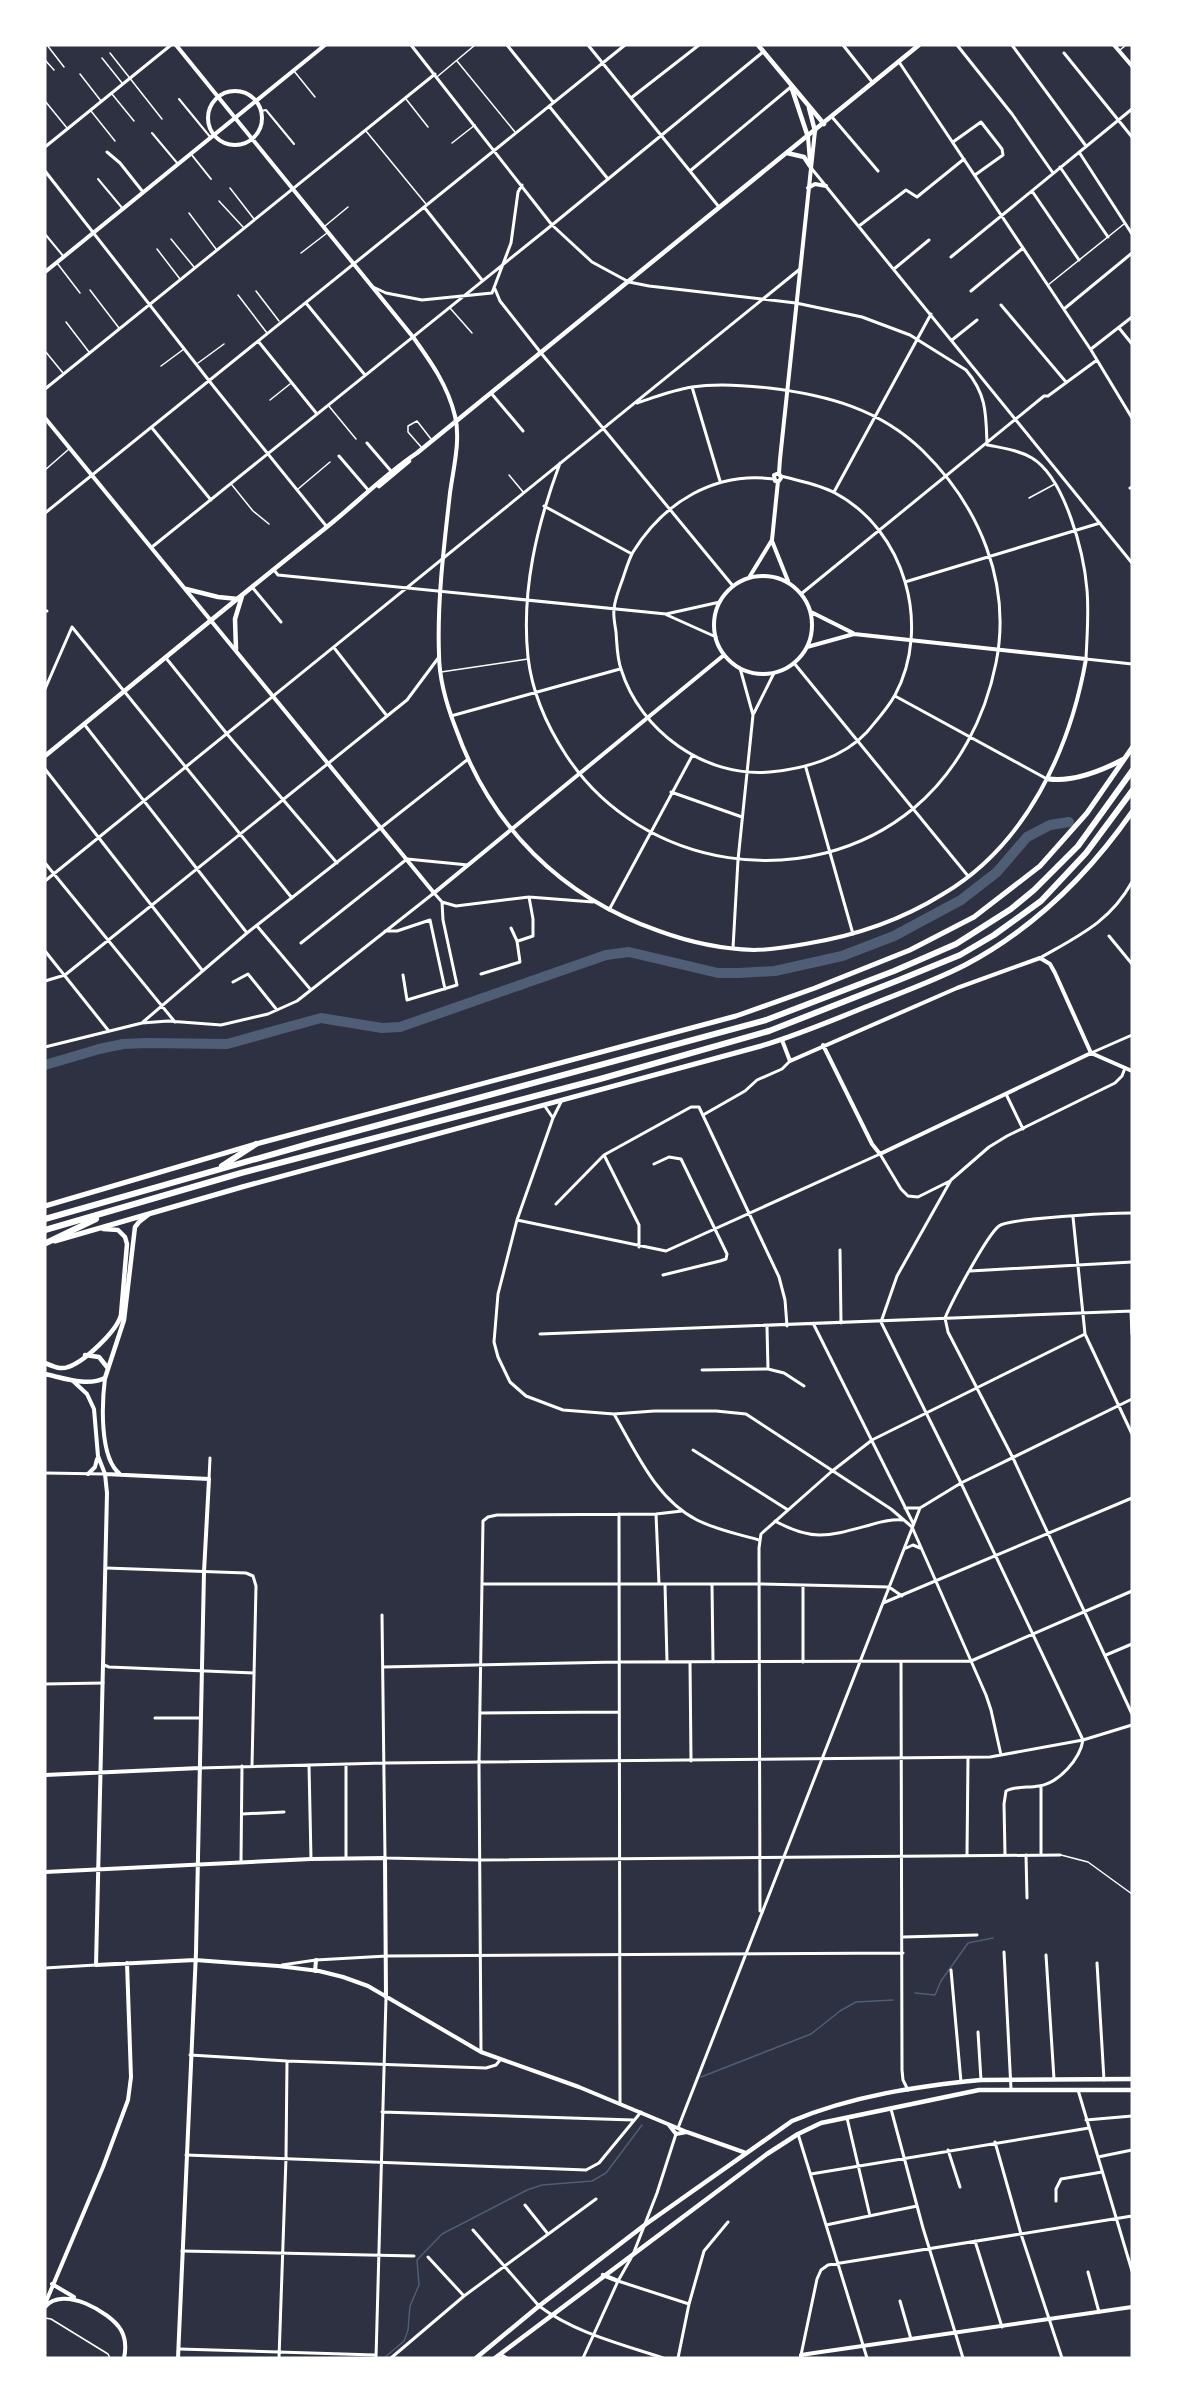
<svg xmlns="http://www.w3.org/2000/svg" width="1177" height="2403" font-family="Overpass,sans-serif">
<rect width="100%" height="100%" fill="#2d3142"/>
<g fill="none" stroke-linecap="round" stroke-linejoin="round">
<path stroke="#4f5d75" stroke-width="1.5" d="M915,1993l20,2 6,-14 27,-38 25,-5
M701,2077l110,-43 29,-23 16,-9 37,-2
M384,2358l20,-17 4,-11 2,-24 9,-21 -2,-25 25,-26 85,-44 15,-5 50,-4 14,-8 36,-48"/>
<path stroke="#4f5d75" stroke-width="10" d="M45,1065l54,-16 24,-5 24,-1 80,1 94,-26 61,10 18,-1 206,-72 23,-3 89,21h21l36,-2 67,-15 52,-20 67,-36 36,-28 30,-35 23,-12 19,-3"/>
<path stroke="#fff" stroke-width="1.5" d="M47,45l17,22
M1120,50l6,-5
M110,53l52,66
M102,58l20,25
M45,60l9,10
M457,61l58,71
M294,71l21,26
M80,74l21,27
M438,76l37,-31
M112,94l22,27
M406,99l22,28
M45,101l22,27
M91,111l24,30
M366,131l60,73
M452,143l23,-18
M230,188l24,31
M219,201l24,26
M189,213l27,36
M325,226l23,-19
M171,239l23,28
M157,249l23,30
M301,253l26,-20
M57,263l23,30
M1048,285l76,-61
M90,290l29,38
M256,291l23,30
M238,295l29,38
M450,308l22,25
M66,322l23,30
M45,351l18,22
M198,363l26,-19
M161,366l23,-17
M270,400l20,-16
M328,405l28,34
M422,448l-14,-16v-6l9,-5 14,18
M45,470l24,-21
M509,475l15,18
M232,485l21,26 16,13
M298,489l32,-27
M1029,498l26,-14
M441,672l87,-13
M1061,1855l27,7 44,32
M45,2318l6,1 57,35 2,4"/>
<path stroke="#fff" stroke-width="2" d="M179,99l32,39
M261,111l5,-1 28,34
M152,133l26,31
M191,154l20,25
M98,179l25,30
M45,234l19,23"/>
<path stroke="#fff" stroke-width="3" d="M411,45l141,180 40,37 37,20 20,4 147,17 66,14 48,18 56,35c21,25 20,44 21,75
M507,45l46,57
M588,45l131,162
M843,45l30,38
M957,45l55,69 41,59
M1012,45l74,101
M1064,53l68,84
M899,62l192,288 41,68
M631,98l68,-53
M549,106l59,73
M832,117l46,54
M953,142l28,-20 21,27 1,6 -28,20
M45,147l126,-102
M107,152l13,11 23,29
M1079,152l53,82
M1060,167l48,70
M812,169l320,394
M45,171l169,216 113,140
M690,171l102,-85
M1032,191l47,69
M424,207l58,73
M859,226l47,-36 11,7 47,-38
M951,257l181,-148
M894,269l35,-29
M373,287l13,6 36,7 70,-7 19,-50 7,-51 4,-7
M495,289l5,12 41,52 192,233
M971,291l52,-43
M306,303l59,72
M1001,305l65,77
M1064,309l68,-56
M1119,328l13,16
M952,340l25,-20
M258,341l59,73
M1091,349l41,-32
M692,387l28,94
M45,389l390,-315
M491,393l32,38
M152,428l59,72
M367,443l24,28
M988,445c14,3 31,5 44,13 33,20 52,95 55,132 2,23 0,46 -1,69l46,5
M339,456l30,35
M560,463c-23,62 -39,127 -32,194 4,35 19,69 38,98 75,115 242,141 348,53 44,-37 71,-90 82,-145 16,-80 -17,-157 -73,-212 -43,-42 -96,-56 -154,-63 -26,-3 -52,-5 -77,-1 -19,3 -37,10 -55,16
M774,479c-59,-8 -110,23 -141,73 -4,7 -7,17 -10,26 -3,9 -8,20 -9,31 -1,7 1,16 2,23 1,12 1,26 5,37 19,62 84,109 149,103 34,-3 73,-14 97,-40 9,-11 21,-24 28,-37 37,-69 10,-165 -60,-202 -16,-9 -36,-12 -54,-17
M1130,488l2,-1
M834,492l97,-178
M544,506l88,48
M45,513l580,-468
M152,547l400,-322 211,-173
M274,570l4,5 388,39 54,-12
M905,582l195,-59
M252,587l29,35
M801,594l243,-198h4l49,-36
M45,611h2
M667,615l49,22
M335,649l52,67
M166,658l61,76 110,129
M794,663l174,213
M45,689l27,-62 220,271
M895,696l152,83
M754,713l20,-40
M451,716l169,-47
M84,724l163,209
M806,768l47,166
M45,769l157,201
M671,792l71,25
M45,863l130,159
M45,881l755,-612
M609,910l83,-154
M257,926l54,64
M385,931h12l33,-11 15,69
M1109,936l23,28
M518,941l15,-5v-17l-4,-22
M301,943l106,-84 61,6
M733,948l5,-88 15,-145 -13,-47
M45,951l63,79
M1040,958c38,-22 70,-36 92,-76
M481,974l39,-12 -3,-21 -6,-13
M403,975l4,25 50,-15 -14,-65 -1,-18
M45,981l20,-6 342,-275 32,-43
M233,982l15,-8 29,36
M143,1022l104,-89 220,-173
M45,1047l97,-24 26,-2 53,4 47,-11 29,-13 137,-108 8,9 14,4 73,-9 64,5
M1091,1053l41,-18
M1006,1094l17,35
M562,1100l-9,18 -36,102 -19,74 -4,48 4,15 12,25 16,14 37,14 51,4 40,-3h62l30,3 145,95 21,18 74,168 5,15 10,45
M544,1105l9,13
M703,1115l42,-24 12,-11 25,-11 8,-8
M604,1155l35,70v22
M654,1164l15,-7 12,2 46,95 -1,5 -6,2 -57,14
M556,1204l48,-49 87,-48h8l80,170 6,23 2,26
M1132,1213c-20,0 -122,5 -133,13 -12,9 -47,75 -54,92l3,14 65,126 119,256
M1073,1217l12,117 47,100
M517,1220l149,31 214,-97 21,35 7,7 10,1 32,-16
M840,1250l1,73
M970,1271l162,-9
M1131,1311l1,23
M814,1325l99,198
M767,1327l1,42
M540,1334l592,-23
M702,1370l66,-1 16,4 20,13
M614,1414c22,38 42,85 83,106 20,10 41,14 62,20
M693,1450l95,60
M45,1473l60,1
M209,1479l1,-21
M905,1508h15
M619,1514l1,590
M656,1514l3,70
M775,1521c38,21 54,15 95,4 10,-3 21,-6 32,-5
M904,1549l9,-4 7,3
M106,1568l140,5 7,3 3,10 -4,180
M482,1584h277l130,3 13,9
M665,1584l2,78
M712,1585l1,77
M883,1603l249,-105
M382,1615l3,243 95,2 580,-5
M1106,1655l26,-11
M690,1662l1,99
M803,1662v-77
M901,1662l1,408 1,10 5,10
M104,1665l5,2 145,6
M383,1667l235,-5 353,-1 161,-70
M45,1684l58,-1
M480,1713l138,-1
M155,1718h46
M309,1765l2,94
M200,1768l184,-5 606,-6 93,-17 49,-15
M242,1814l42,-2
M967,1855l1,-97
M1005,1855l-1,-51 2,-13c10,-5 21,-3 33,-5 20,-3 41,-27 44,-46l-122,-257 -80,-161 16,-46 54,-96 38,-33 18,-11 108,-53 7,-7 3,-8
M1026,1855l1,43
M1041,1855v-69
M346,1858v-94
M241,1862l1,-96
M760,1911l-1,-363 2,-14 70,-62 41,-32 213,-106
M903,1937l74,-2
M1004,1952l7,137
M1046,1955l8,124
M1097,1963l7,117
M282,1965l34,-5 71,-4 516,-3
M45,1968l51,-3
M951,1970l10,112
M978,2032l3,48
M481,2052l-2,-289 4,-242 5,-4 9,-2 159,-1 26,-3
M190,2055l97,6 199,7 10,-3 4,-5
M1078,2090l54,181
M891,2109l32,119 40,130
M382,2112l251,8
M847,2118l23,98
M1086,2120l46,-4
M678,2128l242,-620 41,-25 171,-84
M798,2134l69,224
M995,2142l26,92 41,124
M948,2150l12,37
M186,2155l400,15 13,-7 42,-51
M1098,2157l34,-7
M811,2174l278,-46
M1056,2201v-12l5,-10 41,-7
M525,2205l23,29
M826,2225l91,-19
M473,2230l66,76c36,27 82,38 124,52
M975,2241l27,86
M182,2251l232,5
M634,2252l23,-59 19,-59
M428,2257l36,39
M1088,2272l11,40
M618,2281l71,23
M900,2301l11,38
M179,2349l196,6
M500,2354l7,4
M801,2355l16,-76 4,-9 7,-5 304,-49
M279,2358l7,-200 1,-97
M376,2358l10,-360
M391,2358l73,-62 132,-97
M583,2358l35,-77 13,-23
M678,2358l11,-54 15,-53 24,-29"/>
<path stroke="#fff" stroke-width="4" d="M176,45l237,292c18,25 35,49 42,79 6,24 -2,54 -5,77 -6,53 -13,108 -11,161 0,25 8,52 17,75 35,98 105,168 203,202 30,11 63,18 95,19 17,0 34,-3 51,-6 50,-8 95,-23 138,-50 83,-49 127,-144 143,-235l-232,-25 -47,13
M1114,45l18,21
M208 118a27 27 0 1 1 54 0a27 27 0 1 1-54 0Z
M808,137l2,26
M808,188l7,-4 11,2
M45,272l280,-227
M45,418l389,475 290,-238
M779,473l-5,2 1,6h4l2,-3 -2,-5 1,-14 35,-328
M772,541l16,40
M750,576l22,-36 6,-59
M714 625a49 49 0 1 1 98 0a49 49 0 1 1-98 0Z
M811,612l42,21
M782,1040l8,21 167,-73 83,-30 10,6 5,9 36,80 41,18
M823,1045l49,99 8,10 211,-101
M105,1378c-3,24 -6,80 15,96
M73,1381l14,13 7,15 4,47 7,18 2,19 -11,472 99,-5 83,6 41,5 24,6 25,9 113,66 98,35 108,45 59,21
M88,1474l7,-7 2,-8
M105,1474l104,5 -5,93 -8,380 -18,406
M45,1775l155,-7
M45,1872l266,-13 74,-1 1,139
M315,1971l1,-11
M669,2125l7,9 11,-2
M52,2284l22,13
M45,2304l58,-137 25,-67 3,-23 -4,-114
M45,2307c18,-22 65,5 76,23 5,9 5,19 3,28
M801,2358v-3l13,-2 318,-46"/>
<path stroke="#fff" stroke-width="4.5" d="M758,45l66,79
M792,89l16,48
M809,108l6,23
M787,153l17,4 6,9
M379,486l30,-25
M186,589l32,8 20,2
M236,649l-1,-30 7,-23
M45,756c91,-74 181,-149 273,-222 34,-26 63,-57 99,-81l502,-408
M85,1355l14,2 8,10
M45,1363c7,3 15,7 23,4 16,-5 49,-36 53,-52l6,-71 -2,-7 -7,-7 -15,-1
M45,1374c19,4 42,13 60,4l19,-58 11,-93 4,-5 9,-7
M603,2275l15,6
M476,2358l63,-52 107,-82 146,-103c59,-25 126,-35 189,-41l151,-1
M495,2358l272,-204 31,-20 23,-11 158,-33h153"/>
<path stroke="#fff" stroke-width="5" d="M1049,779c24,3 54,-9 75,-20
M45,1206l211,-62 480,-128 79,-28 95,-38 64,-33 66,-51 47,-53 45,-65
M55,1241l187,-54 519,-141c37,-11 72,-26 107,-40 32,-13 66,-25 97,-41 68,-36 123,-90 167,-153"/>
<path stroke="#fff" stroke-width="6" d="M222,1166l34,-22
M45,1219l267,-76 454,-123 128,-49 62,-27 55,-35 23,-19 44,-44 54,-75
M45,1230l196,-57 359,-94 169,-48 130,-51 61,-25 34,-20 47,-34 45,-48 46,-62
M46,1243l50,-24"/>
</g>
<rect width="1177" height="2403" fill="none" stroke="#ffffff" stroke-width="93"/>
</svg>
